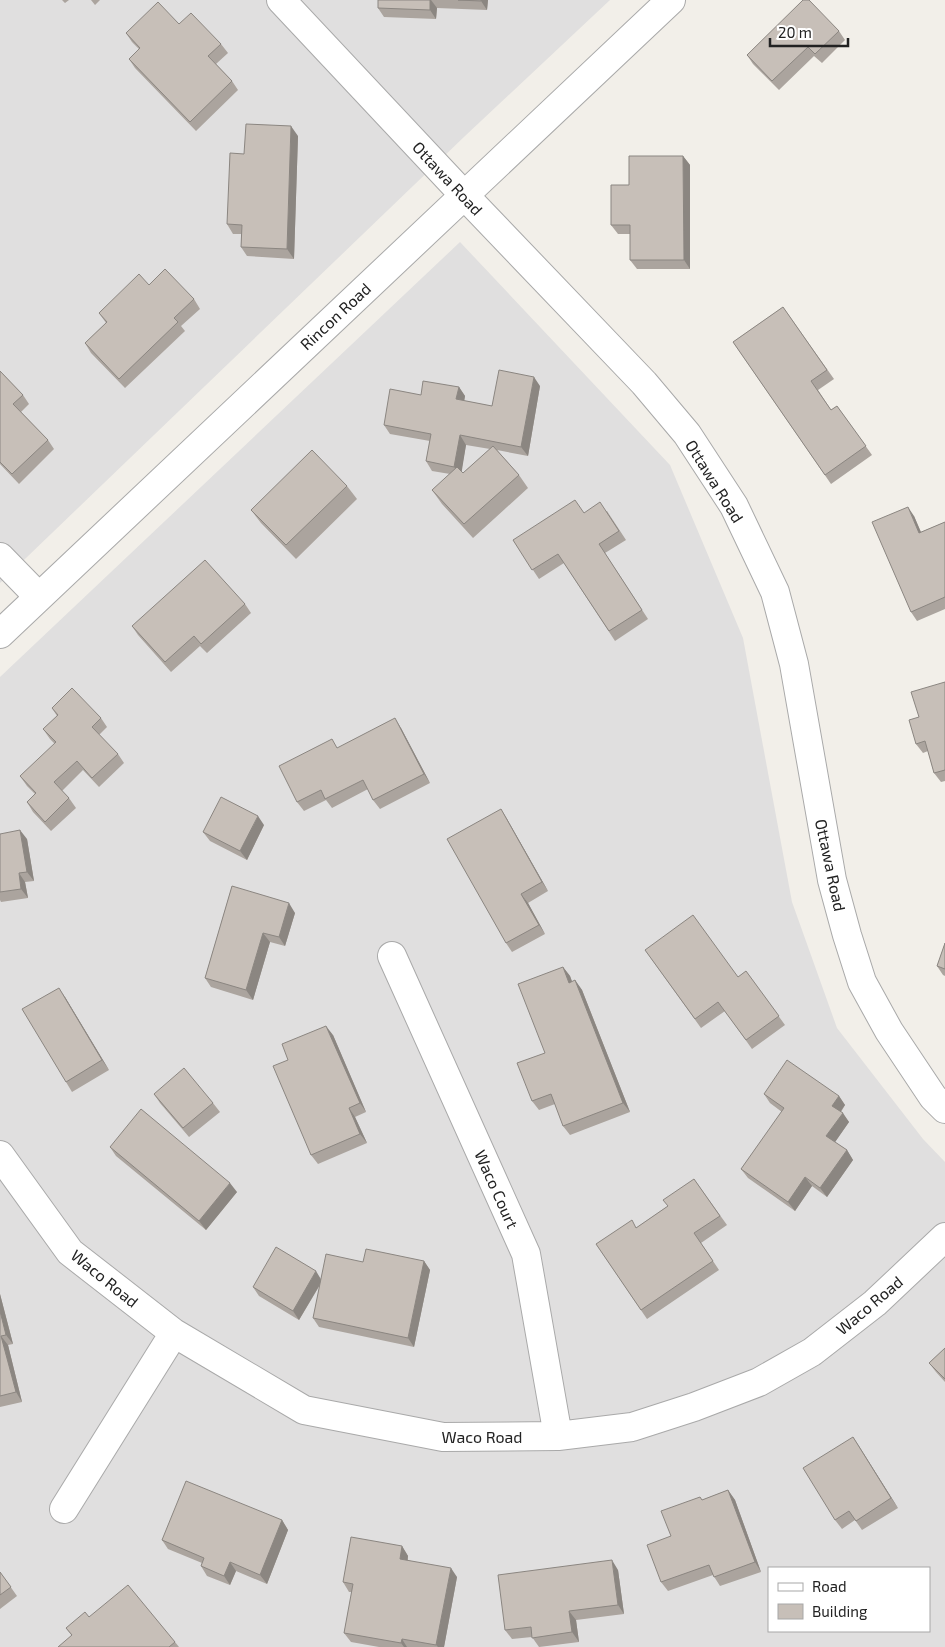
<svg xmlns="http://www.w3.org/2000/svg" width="945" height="1647" font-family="'Exo 2',sans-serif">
<rect width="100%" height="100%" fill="#f2efe9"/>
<path fill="#e0dfdf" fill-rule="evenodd" d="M0,0h610l-145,136 -465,447z
M460,242l210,223 73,173 49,264 45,126 86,111 22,23v485h-945v-970zM769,1568h160v63h-160z"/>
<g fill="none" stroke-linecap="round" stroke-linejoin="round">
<defs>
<path id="minor" d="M281,0l183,195 180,188 43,51 47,72 41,86 19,72 38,216 15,55 15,47 27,49 44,66 12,12
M0,557l39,40
M0,634l671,-634
M392,956l134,298 32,182
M0,1155l70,97 104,81 130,77 139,27 115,-1 74,-9 62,-20 65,-25 53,-30 63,-49 70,-66
M64,1509l110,-176"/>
</defs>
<use href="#minor" stroke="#a9a9a9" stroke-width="30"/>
<use href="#minor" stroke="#fff" stroke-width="28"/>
</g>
<path fill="#aba49e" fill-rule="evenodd" d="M62,0h7l-4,3z
M91,0h9l-5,5z
M378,0h110l-1,10 -50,-2 -1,11 -52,-2 -6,-9z
M179,24l42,20 7,9 -12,11 16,17 6,9 -42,41 -61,-63 -6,-9 10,-10 -7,-7 -6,-9z
M839,31l6,9 -23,23 -8,-7 -35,34 -26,-26 -6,-9z
M298,136l-4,123 -47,-3 -6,-9v-13h-8l-6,-10z
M683,156l7,9v104h-53l-7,-9v-26h-12l-7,-9 18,-40z
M149,285l45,14 6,10 -19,17 4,5 -60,57 -34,-35 -6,-10 21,-20 -7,-10z
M783,307l51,72 -16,11 13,20 6,-4 35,49 -41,29 -98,-142z
M0,371l23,24 6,9 -8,8 27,28 6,9 -35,35 -19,-20z
M540,386l-12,70 -31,-6 22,25 9,13 -55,50 -31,-34 -10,-14 18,-16 -18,-3 -6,-10 4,-20 -40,-7 -6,-9 37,-30 38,-8 6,9 -1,5 28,5zM466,445l24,4 -27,24 -2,-1z
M347,486l10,13 -61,60 -35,-36 -10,-13z
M607,511l19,29 -21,13 43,66 -33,22 -51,-78 -25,16 -26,-39 71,-27z
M914,516l7,16 24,-10v87l-28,12 -6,-9z
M245,604l6,9 -44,40 -7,-7 -29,26 -33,-37 -6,-9z
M945,682v99l-4,1 -7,-9 -6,-22 -5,2 -7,-9 3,-27z
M52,708l49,10 6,9 -8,8 19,19 6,9 -25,24 -16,-17 -21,21 7,7 7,10 -25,23 -18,-19 -6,-10 8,-8 -8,-8 -7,-10 35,-32 -5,-5 -7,-10 14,-13z
M401,728l29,55 -50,26 -7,-9 -5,-11 -36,19 -6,-8 -22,11 -7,-9 42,-54z
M501,809l6,10 41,72 -20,12 17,31 -33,18 -6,-9z
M264,825l-17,35 -37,-19 -7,-9z
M0,834l27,5 7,42 -9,1 3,16 -27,4 -1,-2z
M232,886l63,27 -10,33 -15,-4 -17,58 -42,-13 -6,-9z
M945,943v33l-2,-1 -6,-9z
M645,950l93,27 8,-6 39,54 -33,24 -27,-38 -24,17z
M563,967l7,9 2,6 3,-2 7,10 48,122 -60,23 -7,-9 -8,-22 -16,6 -7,-9 13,-48z
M65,997l44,73 -37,22 -6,-10z
M333,1035l33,77 -11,5 12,26 -49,21 -7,-9 -23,-95z
M154,1094l59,9 7,9 -31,25 -29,-34z
M764,1094l75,2 6,9 -4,7 8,10 -14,20 12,8 6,10 -26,37 -15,-11 -17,25 -47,-33 -7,-9 41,-57 -12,-9z
M110,1147l127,45 -31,38 -90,-74z
M694,1179l33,46 -26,18 18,27 -72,49 -51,-75 40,-16 32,-22z
M424,1261l6,9 -16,77 -95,-20 -6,-9 7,-33 -21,35 -40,-24 -6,-9 68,-8 42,-17z
M0,1294l13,50 -5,1 14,57 -22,5z
M945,1348v34l-9,-10 -7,-9z
M853,1437l45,71 -36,22 -7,-10 -13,9 -7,-9z
M728,1490l7,10 26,72 -41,14 -7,-11 -45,16 -7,-9 10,-46 29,-39 2,3z
M282,1520l6,10 -21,54 -31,-13 -6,14 -23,-9 -6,-10 1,-3 -34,-14 -6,-9z
M402,1546l6,10v4l49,17 -13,70h-65l-28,-5 -7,-9 8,-41h-3l-6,-10z
M618,1570l6,44 -48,6 3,22 -40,5 -7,-10 -20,2 -7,-9z
M0,1572l17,24 -17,13z
M89,1617l86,25 4,5h-121l14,-11 -6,-8z"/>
<path fill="#8b8681" d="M430,0h1l6,8 -1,11 -6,-9z
M481,0h7l-1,10 -6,-9z
M291,126l7,10 -4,123 -7,-10z
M683,156l7,9v104l-6,-9z
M534,377l6,9 -12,70 -7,-9z
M459,387l6,9 -2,12 -7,-9z
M460,435l6,10 -5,31 -7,-9z
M908,507l6,9 11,26 -6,-9z
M395,718l6,10 29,55 -6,-9z
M501,809l6,10 41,72 -6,-9z
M258,816l6,9 -17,35 -7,-9z
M20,830l7,9 7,42 -7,-9z
M19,873l6,9 3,16 -7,-9z
M521,894l7,9 17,31 -6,-9z
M289,903l6,10 -10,33 -6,-9z
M263,933l7,9 -17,58 -7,-10z
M563,967l7,9 6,16 -7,-9z
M575,980l7,10 48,122 -7,-9z
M59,988l6,9 44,73 -7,-10z
M326,1026l7,9 33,77 -6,-9z
M839,1096l6,9 -7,10 -6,-9z
M349,1108l6,9 12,26 -7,-9z
M843,1113l6,9 -16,23 -7,-9z
M847,1150l6,10 -26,37 -7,-9z
M805,1177l7,9 -17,25 -7,-9z
M230,1183l7,9 -31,38 -7,-9z
M424,1261l6,9 -16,77 -6,-9z
M316,1271l6,10 -23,39 -6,-9z
M0,1294l13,50 -7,-9 -6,-24z
M1,1336l7,9 14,57 -6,-10z
M853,1437l6,9 39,62 -7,-10z
M728,1490l7,10 26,72 -6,-10z
M282,1520l6,10 -21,54 -7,-9z
M402,1546l6,10 -2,12 -6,-9z
M612,1560l6,10 6,44 -6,-9z
M230,1562l6,9 -6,14 -6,-9z
M451,1568l6,9 -13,70h-6l-2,-2z
M569,1611l7,9 3,22 -7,-10z
M402,1639l5,8h-3l-3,-4z"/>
<path fill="#c7bfb8" stroke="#8b8681" d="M378,0h52v10l-52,-2z
M458,0h23v1z
M803,0h6l30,31 -24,23 -7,-7 -36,34 -25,-26z
M158,2l21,22 12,-11 30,31 -13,12 24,25 -42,41 -61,-63 11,-11 -14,-15z
M246,124l45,2 -4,123 -46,-2 1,-22 -15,-1 3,-71 14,1z
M629,156h54l1,104h-54v-35h-19v-40h18z
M165,269l29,30 -20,19 4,4 -59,57 -34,-36 22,-21 -8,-9 40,-39 10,11z
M783,307l44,63 -16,11 20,29 6,-4 29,40 -41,29 -92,-133z
M499,370l35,7 -13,70 -61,-12 -6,32 -28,-6 5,-27 -47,-9 6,-36 31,6 2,-14 36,6 -3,12 36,7z
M0,371l23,24 -10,9 35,36 -36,34 -12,-12z
M493,446l26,29 -55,49 -32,-34 25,-23 6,6z
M312,450l35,36 -61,59 -35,-35z
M575,500l9,13 16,-11 19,29 -20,13 43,66 -33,21 -51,-77 -26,16 -19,-30z
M908,507l11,26 26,-11v75l-34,15 -39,-90z
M205,560l40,44 -44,40 -7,-8 -29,26 -33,-36z
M945,682v88l-11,3 -9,-32 -9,3 -7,-24 10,-3 -8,-25z
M72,688l29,30 -9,9 26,27 -26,24 -15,-17 -23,21 15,16 -24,24 -18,-20 9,-9 -16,-17 36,-34 -13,-13 15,-14 -6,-7z
M395,718l29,56 -51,26 -10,-20 -38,19 -4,-9 -24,12 -18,-36 53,-27 5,9z
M221,797l37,19 -18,35 -37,-19z
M501,809l41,73 -21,12 18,31 -33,18 -59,-104z
M20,830l7,42 -8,1 2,16 -21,3v-58z
M232,886l57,17 -10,34 -16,-4 -17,57 -41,-12z
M693,915l45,62 8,-6 33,45 -33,24 -28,-38 -23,17 -50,-69z
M945,943v26l-8,-3z
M563,967l6,16 6,-3 48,123 -60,23 -12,-32 -19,7 -15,-38 28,-10 -27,-69z
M59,988l43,72 -36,22 -44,-73z
M326,1026l34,77 -11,5 11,26 -49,21 -38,-89 15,-6 -6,-16z
M787,1060l52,36 -7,10 11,7 -17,23 21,14 -27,38 -15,-11 -17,25 -47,-33 43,-61 -20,-14z
M184,1068l29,35 -30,25 -29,-34z
M141,1109l89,74 -31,38 -89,-74z
M694,1179l26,37 -26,17 19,28 -72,49 -45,-66 36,-24 4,8 32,-22 -5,-6z
M276,1247l40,24 -23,40 -40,-24z
M366,1249l58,12 -16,77 -95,-20 13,-64 37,8z
M0,1311l6,24 -5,1 15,56 -16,4z
M945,1348v31l-16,-16z
M853,1437l38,61 -35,23 -7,-10 -14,9 -32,-52z
M186,1481l96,39 -22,55 -30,-13 -6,14 -23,-10 3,-8 -42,-18z
M728,1490l27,72 -41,15 -5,-12 -48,17 -14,-37 24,-9 -10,-25 39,-14 2,3z
M351,1537l51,9 -2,13 51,9 -15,77 -34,-6 -1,4 -57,-10 9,-49 -10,-2z
M612,1560l6,45 -49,6 3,21 -40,6 -1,-11 -26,3 -7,-55z
M0,1572l11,15 -11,8z
M128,1585l47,57 -6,5h-111l14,-12 -6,-7 19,-16 4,5z"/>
<g text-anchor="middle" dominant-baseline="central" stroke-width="4" stroke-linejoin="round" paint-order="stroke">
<g font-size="16" fill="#222" stroke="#fff">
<text transform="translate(448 178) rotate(47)">Ottawa Road</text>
<text transform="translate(335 316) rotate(-43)">Rincon Road</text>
<text transform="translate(715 481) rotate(58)">Ottawa Road</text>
<text transform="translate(831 865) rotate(78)">Ottawa Road</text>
<text transform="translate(497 1189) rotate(66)">Waco Court</text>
<text transform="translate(105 1278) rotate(39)">Waco Road</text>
<text transform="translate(869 1305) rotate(-40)">Waco Road</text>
<text x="482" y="1436">Waco Road</text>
</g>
</g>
<rect x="768" y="1567" width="162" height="65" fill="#ffffff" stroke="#a7a7a7"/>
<rect x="778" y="1583" width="25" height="8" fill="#ffffff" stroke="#a7a7a7"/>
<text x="812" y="1592" font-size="15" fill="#222222">Road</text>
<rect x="778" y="1604" width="25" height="15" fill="#c7bfb8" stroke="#a7a7a7"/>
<text x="812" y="1617" font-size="15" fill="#222222">Building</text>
<path d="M770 38v8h78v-8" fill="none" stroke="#222222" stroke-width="2.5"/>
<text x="778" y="38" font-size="15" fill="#222222" stroke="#ffffff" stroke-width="4" paint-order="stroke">20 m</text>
</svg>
